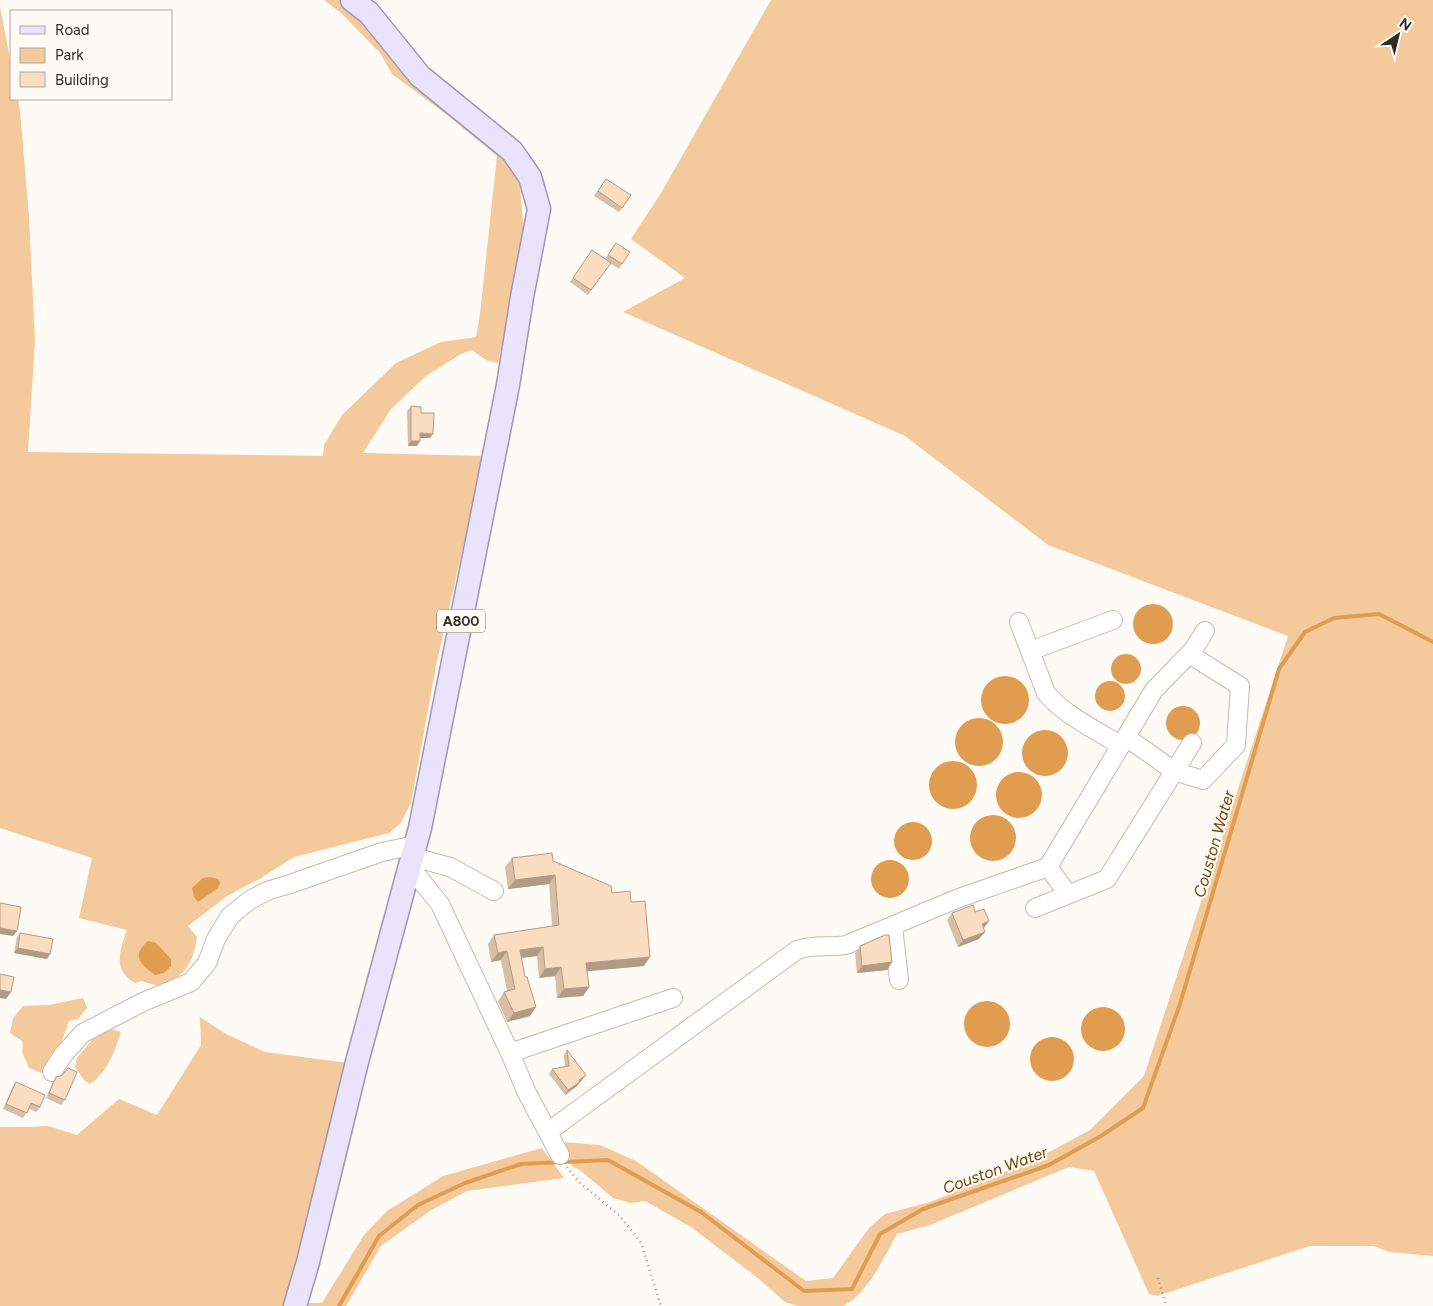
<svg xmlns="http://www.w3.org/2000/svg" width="1433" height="1306" font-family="Figtree,sans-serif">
<rect width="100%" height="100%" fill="#fefaf6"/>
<path fill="#f4c99c" d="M324,0h15l13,10 157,153 11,23 4,50 -26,127 -12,-3 -14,-10 -11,4 -35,22 -35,33 -28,44 121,3 -47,205 -26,142 -11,21 -11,9 -95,24 -35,22 -32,17 -39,30 9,11c-4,26 -11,37 -35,50l-21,-6 -6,2c-23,-13 -15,-33 -8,-53l-48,-12 13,-60 -92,-30v-821l11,57v35h7l2,11 9,106 6,125 -7,111 295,4 1,-11 18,-30 54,-52 45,-21 35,-5 4,-23 17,-158 -50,-41 -55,-41 -12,-21 -39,-40z
M771,0h662v1256l-44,-4 -15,-6h-64l-153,50 -8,-2 -55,-123 -25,-4 -139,58 -33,9c-13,23 -29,60 -54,72h-45l-13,-4 -26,-23 -68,-52 -46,-26 -14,2 -18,-5 -33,-28 -7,-3 -11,-25 38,3 36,16 170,120 27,-3 36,-50 16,-14 45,-12 108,-44 52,-28 54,-54 144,-440 -240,-91 -143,-109 -282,-124 62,-34 -54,-39 30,-46z
M83,998l4,10 -9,11 -9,2c-7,21 -12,36 -28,52l-12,-5 -7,-16 1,-6 -1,-5 -12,-8 3,-15 10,-12 26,-1z
M198,1016l28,18 39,18 83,11 -62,243h-286v-179h27l21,-1 29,9 42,-36 38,16 44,-70 -1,-26z
M112,1029l9,3c-6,19 -14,41 -31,52l-6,-4 -9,-13 2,-9 21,-25z
M542,1148l22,30 -97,13 -37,20 -49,35 -35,60h-43l2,-3h17l42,-68 23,-24 56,-35z"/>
<path fill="#e19d4f" d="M1133 624a20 20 0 1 1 40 0a20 20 0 1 1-40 0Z
M1111 669a15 15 0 1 1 30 0a15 15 0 1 1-30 0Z
M981 700a24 24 0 1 1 48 0a24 24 0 1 1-48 0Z
M1095 696a15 15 0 1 1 30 0a15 15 0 1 1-30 0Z
M1166 723a17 17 0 1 1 34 0a17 17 0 1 1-34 0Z
M955 742a24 24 0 1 1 48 0a24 24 0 1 1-48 0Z
M1022 753a23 23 0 1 1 46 0a23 23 0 1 1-46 0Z
M929 785a24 24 0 1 1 48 0a24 24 0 1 1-48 0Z
M996 795a23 23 0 1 1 46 0a23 23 0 1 1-46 0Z
M970 838a23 23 0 1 1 46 0a23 23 0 1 1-46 0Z
M894 841a19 19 0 1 1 38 0a19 19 0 1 1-38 0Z
M871 879a19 19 0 1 1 38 0a19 19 0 1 1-38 0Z
M210,877l8,2 2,4 -2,5 -20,14 -4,-5 -2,-9 11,-10z
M148,941l8,2 15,16v7l-7,7 -9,2c-15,-11 -24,-19 -7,-34z
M964 1024a23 23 0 1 1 46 0a23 23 0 1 1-46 0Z
M1081 1029a22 22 0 1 1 44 0a22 22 0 1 1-44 0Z
M1030 1059a22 22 0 1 1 44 0a22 22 0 1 1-44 0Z"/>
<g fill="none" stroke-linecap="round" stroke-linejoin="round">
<path stroke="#e19d4f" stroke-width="4" d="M339,1306l40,-70 39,-31 47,-22 56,-19 87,-4 93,52 103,79 48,-2 28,-55 43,-25 126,-44 52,-29 42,-28 37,-104 99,-335 26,-37 29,-14 45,-4 54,28"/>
<defs>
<path id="minor" d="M1019,622l27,71c18,22 50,37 74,52
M1030,651l83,-31
M1126,737l48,34 29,9 33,-35 4,-59 -51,-32
M413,857l37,10 44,24
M410,867l30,37 70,149 17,40 33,62
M1048,867l20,27
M1035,908l72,-29 85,-136
M893,926l6,54
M510,1053l163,-55
M52,1072l11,-17 20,-22 60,-31 48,-20 16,-19 9,-24 14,-23 20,-16 17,-9 23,-7 92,-32 34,-7
M549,1131l248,-181c16,-6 33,-2 49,-5l113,-47 89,-31 106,-177 39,-40 12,-19"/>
<path id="major" d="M295,1306l13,-44 49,-200 63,-234 88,-443 14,-88 17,-88 -9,-32 -18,-26 -92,-75 -51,-63 -17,-13"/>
</defs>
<use href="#minor" stroke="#c6bbb1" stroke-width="20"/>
<use href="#major" stroke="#9f97b0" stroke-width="25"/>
<path stroke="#9c9894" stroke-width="2.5" stroke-dasharray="1 4" stroke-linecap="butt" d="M567,1167l13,16 40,33 21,27 20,63
M1158,1278l8,28"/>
<use href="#minor" stroke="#fff" stroke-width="18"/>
<use href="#major" stroke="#e9e3fb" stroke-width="22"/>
</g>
<path fill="#d7bea5" d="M606,179l25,16 -12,17 -25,-16z
M616,243l6,21 -3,5 -9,-6 -22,32 -18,-13 22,-32 13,9z
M411,406l10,7 9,25h-10v3l-3,5h-9l-1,-35z
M512,858l41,3 78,41 13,64 -57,5 2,16 -6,9 -26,2 -2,-22 -16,2 -2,-22 -16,2 4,19 11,30 -6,9 -23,6 -9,-21 6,-9 3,-1 -6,-31 -10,2 -3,-18 6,-9 58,-9 -3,-42 -41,5 -3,-22z
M975,912l8,16 -4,11 -21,8 -11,-27 5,-7z
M20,933l30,21 -3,5 -33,-6 3,-16z
M860,946l32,16 -5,8 -30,3 -2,-20z
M567,1050l19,25 -9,11 -12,9 -16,-21 3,-5 13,-2 -1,-12z
M56,1077l9,23 -4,5 -15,-7 7,-16z
M16,1082l24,25 -4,5 -7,-3 -6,9 -20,-9 10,-23z"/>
<path fill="#af9b86" d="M420,433l13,1 -3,4h-13z
M411,441h9l-3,5h-9z
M555,875l-6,9 -41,5 7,-9z
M989,921l-5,7 -2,-4z
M0,928l17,3 -4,5 -13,-2z
M985,932l-6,7 -21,8 5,-7z
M543,947l-6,9 -24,3 7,-9z
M18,948l32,6 -3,5 -33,-6z
M507,951l-6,9 -10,2 7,-9z
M650,957l-6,9 -64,6 6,-9z
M892,962l-5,8 -30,3 5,-7z
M561,967l-6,9 -16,2 6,-9z
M589,987l-6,9 -26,2 7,-9z
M0,990l11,2 -5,7 -6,-1z
M536,1007l-6,9 -23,6 7,-9z
M586,1075l-9,11 -12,9 3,-5z"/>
<path fill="#faddc0" stroke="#af9b86" d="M606,179l25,16 -9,13 -24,-17z
M616,243l14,9 -8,12 -14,-9z
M592,250l19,13 -20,27 -18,-12z
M411,406l10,1v6h13l-1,21 -13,-1v8h-9z
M552,853l1,8 58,25 1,7 18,-2 1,11 14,-1 5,56 -64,6 3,24 -25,2 -3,-22 -16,2 -2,-22 -23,3 5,27h2l9,30 -22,6 -10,-21 11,-3 -8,-38 -9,2 -4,-18 65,-10 -4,-50 -40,5 -3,-22z
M0,903l21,4 -4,24 -17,-3z
M973,905l2,7 9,-3 5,12 -7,3 3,8 -22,8 -11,-27z
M20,933l33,6 -3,15 -32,-6z
M885,935h4l3,27 -30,4 -2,-20z
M0,974l14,3 -3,15 -11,-2z
M567,1050l19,25 -7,5 1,2 -12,8 -16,-21 17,-3z
M68,1068l9,4 -12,28 -16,-7 7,-16 5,-1z
M16,1082l29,13 -5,12 -9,-4 -4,10 -21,-9z"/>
<g text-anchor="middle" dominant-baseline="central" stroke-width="4.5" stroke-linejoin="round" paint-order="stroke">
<rect fill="#fefaf6" stroke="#6e6a66" stroke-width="1" x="437" y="609.5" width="48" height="23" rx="4"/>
<g font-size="14" font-weight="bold" fill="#302c28">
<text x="461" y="621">A800</text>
</g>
<g font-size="16" font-style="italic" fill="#714404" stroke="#fefaf6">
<text transform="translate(1214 844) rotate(-74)">Couston Water</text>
<text transform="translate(995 1170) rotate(-20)">Couston Water</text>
</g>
</g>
<rect x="10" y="10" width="162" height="90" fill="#fefaf6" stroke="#aca8a4"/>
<rect x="20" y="26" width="25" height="8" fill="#e9e3fb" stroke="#aca8a4"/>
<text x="55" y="35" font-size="15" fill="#302c28">Road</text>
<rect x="20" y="48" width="25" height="15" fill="#f4c99c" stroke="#aca8a4"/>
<text x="55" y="60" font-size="15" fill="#302c28">Park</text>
<rect x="20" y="72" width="25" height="15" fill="#faddc0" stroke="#aca8a4"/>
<text x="55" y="85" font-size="15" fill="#302c28">Building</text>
<g transform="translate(1398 35) rotate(35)" stroke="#fefaf6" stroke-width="4" paint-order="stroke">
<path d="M0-4L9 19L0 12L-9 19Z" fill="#302c28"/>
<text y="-8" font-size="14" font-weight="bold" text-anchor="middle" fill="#302c28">N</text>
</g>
</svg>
